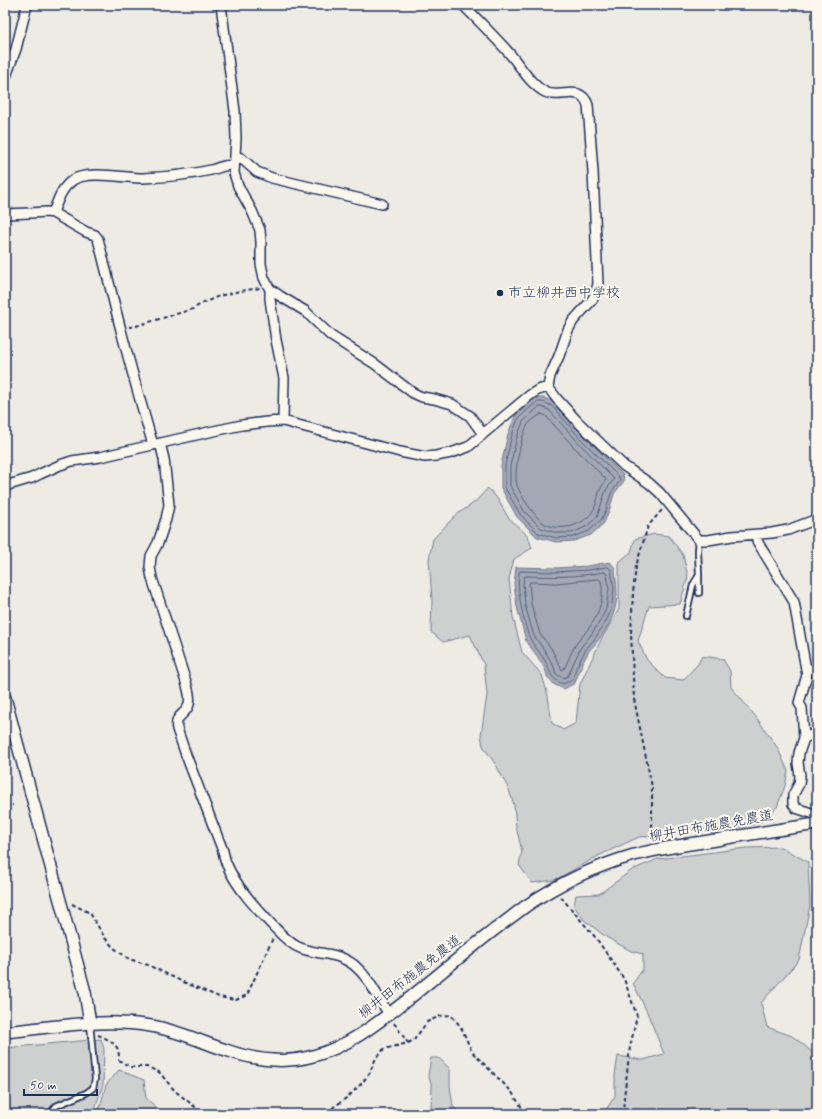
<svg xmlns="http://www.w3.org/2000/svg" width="822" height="1119" font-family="Mynerve,'Klee One',sans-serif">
<rect width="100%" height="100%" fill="#eeebe4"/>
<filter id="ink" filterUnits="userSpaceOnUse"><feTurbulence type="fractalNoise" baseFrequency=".025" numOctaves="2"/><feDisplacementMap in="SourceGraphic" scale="8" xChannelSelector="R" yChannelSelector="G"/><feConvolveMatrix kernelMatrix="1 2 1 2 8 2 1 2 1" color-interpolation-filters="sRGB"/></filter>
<g filter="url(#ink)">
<path fill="#cecfcf" stroke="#747f96" d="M488,488l9,10 11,19 20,19 4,12 -18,11 -5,20 4,38 9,35 20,23 6,21 4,27 11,7 13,-7 4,-39 22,-46 17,-29v-47l12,-10 4,-13 19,-5 15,2 14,19 5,22 -8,27 -31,2 -11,35 9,19 18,18 18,2 15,-16 4,-8 21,3 7,12 1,16 25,30 21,30 11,24 -3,15 -8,21 -15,14 -17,6 -30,1 -50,7 -26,2 -41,19 -43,24 -23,3 -13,-18 3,-14 -6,-24 -2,-22 -5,-15 -13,-25 -13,-19 -2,-11 6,-40 -3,-30 -14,-30 -27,7 -12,-10 1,-32 -3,-41 4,-20 23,-24 19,-13z
M781,847l27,15 2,43 -11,55 -38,43 6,24 25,9 12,9 13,12v57h-214l12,-18v-21l3,-19 25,4 21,-6 -17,-42 -14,-29 10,-14v-15l-12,-3 -25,-14 -22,-17 -10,-14 2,-11 23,-1 33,-24 26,-11 88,-11z
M101,1039l3,10 -1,36 -10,29h-88v-66z
M431,1058h8l11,11v17l3,20 6,8h-25l-3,-8 1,-20 -4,-11z
M119,1070l25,10 2,18 18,16h-66l8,-29z"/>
<path fill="#a3a8b4" stroke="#6d7892" d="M536,398h8l10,4 30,34 39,39 1,6 -10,13 -5,17 -5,12 -13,12 -17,6 -18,1 -19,-5 -20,-20 -16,-29v-23l7,-31 7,-18z
M610,562l5,6c1,15 4,29 -1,44 -3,10 -10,21 -17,30 -2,3 -6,6 -8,9 -6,10 -10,21 -14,32l-11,6 -9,-4 -7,-6 -3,-10 -8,-13 -11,-15 -9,-34 -3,-23 2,-17 39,1 33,-2z"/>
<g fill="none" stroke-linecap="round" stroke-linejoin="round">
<path stroke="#515f80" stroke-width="1" d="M537,402h6l9,4 29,33 38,38 1,4 -9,12 -5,17 -5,10 -12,11 -16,6 -16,1 -19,-5 -18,-19 -15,-26v-23l7,-30 6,-16z
M539,407h3l7,3 29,32 36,37 -8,11 -9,27 -11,10 -14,6h-15l-16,-5 -17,-17 -14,-25v-20l7,-29 6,-15z
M541,414l4,1 28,31 33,33c-2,4 -4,7 -6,11 -3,8 -4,19 -10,25 -11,12 -30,16 -45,9 -9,-5 -25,-29 -28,-39 -4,-12 4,-48 10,-59 3,-5 10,-9 14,-12z
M608,567l3,3 3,19 -3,21 -6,13 -10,15 -9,11 -9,17 -5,14 -9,4c-14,-6 -11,-11 -18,-23 -4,-8 -12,-15 -15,-23 -3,-4 -3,-10 -5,-14 -4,-18 -8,-34 -6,-52l2,-1 34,1 34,-2z
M604,572l3,2 2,15 -3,20 -6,12 -9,14 -10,12 -8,17 -5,12 -5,2 -7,-4 -3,-9 -8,-14 -11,-15 -9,-31 -2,-21 1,-7 2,-1c26,1 52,1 78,-4z
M599,579l2,2c4,18 -3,36 -15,51 -3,4 -7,8 -10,12 -5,8 -8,17 -12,25l-2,1 -11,-22 -11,-14 -9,-30 -2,-21 2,-1 25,1z"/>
<defs>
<path id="service" d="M699,575l-1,-24 1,-11
M686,616l7,-31 6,-10v18
M50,1114l6,-8 30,-13 7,-5 2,-9 -5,-56"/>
<path id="minor" d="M221,5l14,106 1,27 -2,35 4,13 14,25 8,19 1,12v22l3,14 4,8 2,3 10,7 25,15 26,25 44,28 38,29 9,4 12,2 18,5 18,12 13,18 47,-39 8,-5 10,-3
M463,5c16,16 32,32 47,49 11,13 20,30 35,38 16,8 35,-9 43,13l5,67 5,112 -3,11 -3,5 -19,21 -5,9 -9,26 -9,20 -2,11 9,12 21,23 46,44 25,17 11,10 39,47h9l24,-4 40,-3 16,-3 29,-11
M5,79l11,-30 11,-44
M235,156l6,2 16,14 15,6 110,26
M53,213c5,-13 8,-25 20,-33 15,-10 52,-2 70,-2 23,-1 46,-3 68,-8 9,-2 13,-6 23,-5
M5,214l25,-1 17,-1 6,1 33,19 9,3 3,4c8,30 15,61 23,91 10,39 21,77 32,115
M270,289v10l6,41 8,38 -1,43
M160,443l4,16 5,46 -3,14 -8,24 -7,13 -1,11 2,11 34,104c2,7 5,15 3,22 -2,11 -15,10 -12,25l9,26 37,96c1,4 2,10 4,14 10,23 29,43 46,61 7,7 14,15 23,20 18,10 39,4 58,19 16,13 23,32 35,49
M5,486l27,-8 8,-4 20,-9 12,-4 28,-4 109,-25 33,-7 25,-3 16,-1 117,31 25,5 11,-1 15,-3 17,-6 15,-13
M757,535v6l37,61 13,73 -8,28 3,5 2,30
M806,669h11
M817,733l-13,5 -5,15 -1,10 2,13 -1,8 -6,11v9l3,4 21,7"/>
<path id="tertiary" d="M5,698l80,294 5,31
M5,1032c48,-5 97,-14 146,-6 26,4 50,16 75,24 28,10 59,14 87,6 38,-10 68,-36 98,-59 28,-23 55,-45 83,-67 11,-8 21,-16 32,-24 32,-22 70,-40 108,-51 27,-7 55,-11 82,-15 34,-6 67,-11 101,-16"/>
</defs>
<use href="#service" stroke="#1b2f5e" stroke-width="8"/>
<use href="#minor" stroke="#1b2f5e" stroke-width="12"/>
<use href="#tertiary" stroke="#1b2f5e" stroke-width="14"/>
<path stroke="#1b2f5e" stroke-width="2" stroke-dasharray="4 3" stroke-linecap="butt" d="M129,327l7,-1 57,-17 11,-7 6,-2 9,-4 21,-5 20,-3
M5,806l8,-1
M652,841v-54l-18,-88 -3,-66 2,-40 3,-27 12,-40 14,-16
M561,897l35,41 28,41 13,37 -7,31 -6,51 -1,16
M72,904l18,9 15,25 9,10 15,11 19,6 33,16 38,16 17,3 11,-5 26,-57
M394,1023l14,20
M98,1035c6,2 18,8 20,15 1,3 1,8 1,10l11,7h17l12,5 16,19 29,23
M328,1114l3,-5 18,-13 13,-13 7,-9 7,-16 8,-9 24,-6 6,-3 13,-18 13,-6 11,-1 10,12 11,25 39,39 15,23"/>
<use href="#service" stroke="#fbf7ec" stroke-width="4.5"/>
<use href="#minor" stroke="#fbf7ec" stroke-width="9"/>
<use href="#tertiary" stroke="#fbf7ec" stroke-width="11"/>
</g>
</g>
<circle fill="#1b2f5e" stroke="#fbf7ec" stroke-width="1.5" cx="500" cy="293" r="4"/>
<g text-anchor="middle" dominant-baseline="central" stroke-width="4" stroke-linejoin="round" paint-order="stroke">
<g font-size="14" fill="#1b2f5e" stroke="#fbf7ec" text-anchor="start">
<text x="508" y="293">市立柳井西中学校</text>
</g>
<g font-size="14" fill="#1b2f5e" stroke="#fbf7ec">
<text transform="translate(711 826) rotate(-10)">柳井田布施農免農道</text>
<text transform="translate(410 977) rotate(-38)">柳井田布施農免農道</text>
</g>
</g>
<rect width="822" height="1119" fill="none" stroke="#fbf7ec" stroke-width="20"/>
<rect x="10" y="10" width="802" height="1099" fill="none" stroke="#1b2f5e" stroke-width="1.5" filter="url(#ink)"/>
<path d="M24 1089v6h73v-6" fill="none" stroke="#1b2f5e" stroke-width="2"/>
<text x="30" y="1089" font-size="12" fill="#1b2f5e" stroke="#fbf7ec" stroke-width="3" paint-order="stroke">50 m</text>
</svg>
